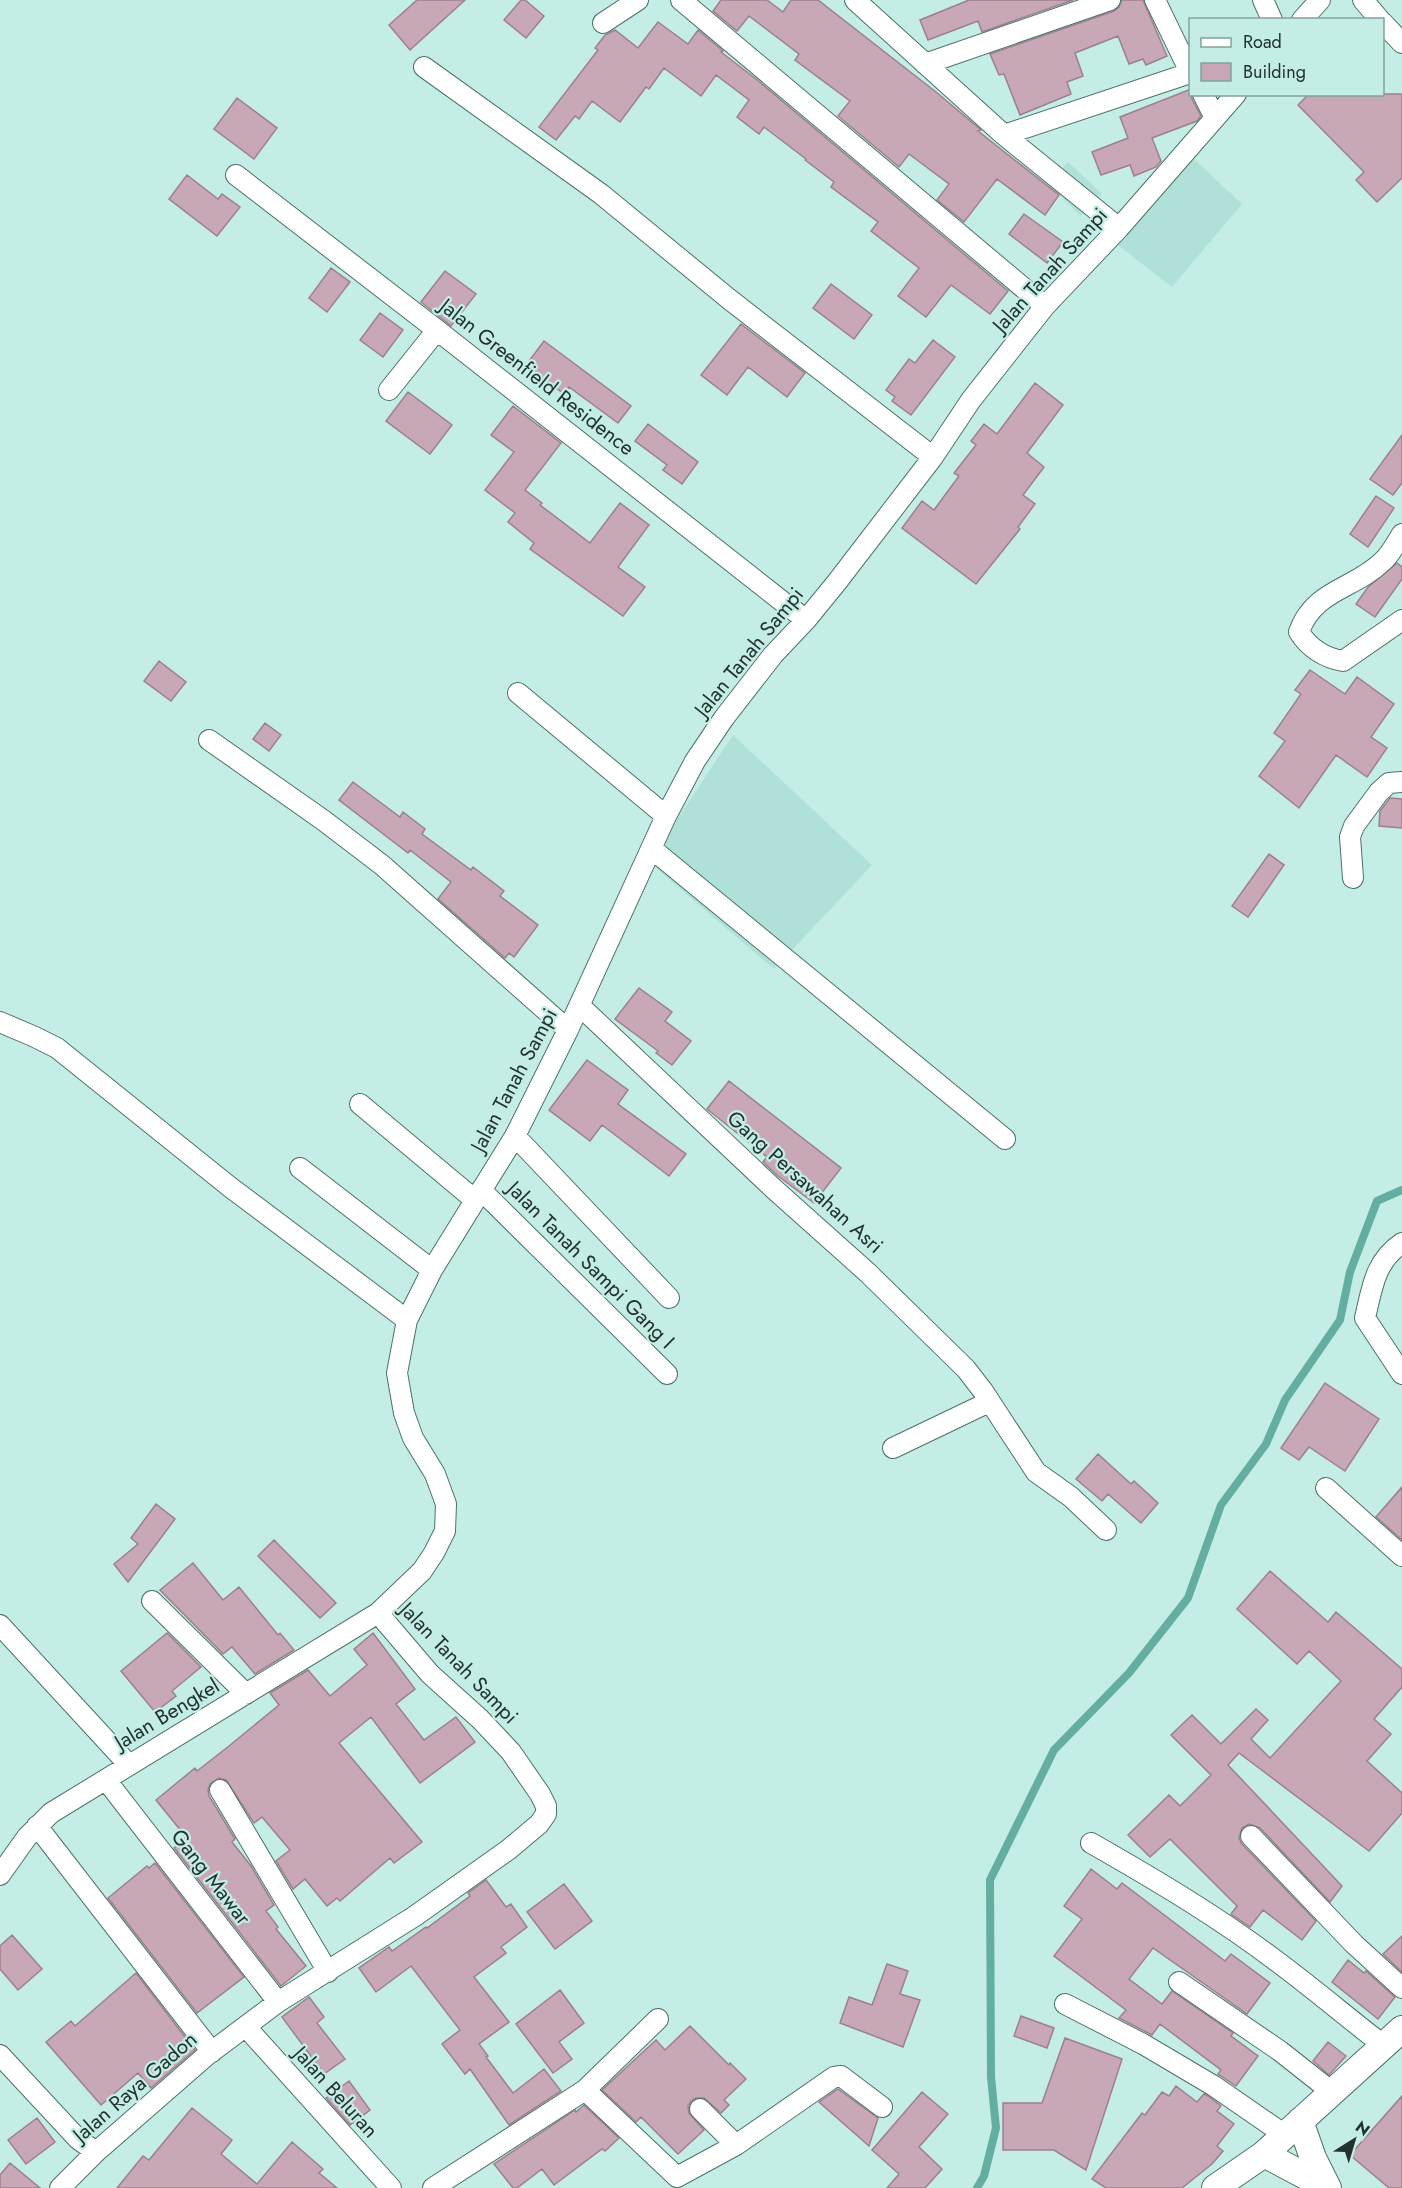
<svg xmlns="http://www.w3.org/2000/svg" width="1402" height="2188" font-family="Jost,sans-serif">
<rect width="100%" height="100%" fill="#c4ede5"/>
<path fill="#afe1d8" d="M1194,159l48,45 -70,83 -57,-44z
M1068,162l34,32 -21,22 -33,-32z
M733,735l139,130 -98,104 -125,-107z"/>
<g fill="none" stroke-linecap="round" stroke-linejoin="round">
<path stroke="#63ada1" stroke-width="8" d="M977,2188l7,-12 12,-48 -5,-51 -1,-197 64,-130 75,-77 59,-75 33,-93 45,-61 19,-44 55,-80 10,-48 27,-71 25,-11"/>
</g>
<path fill="#c8a7b7" stroke="#9e7f8e" stroke-width="1.5" d="M417,0h48l-55,50 -21,-25z
M521,0h4l19,16 -18,22 -22,-18z
M721,0h46l16,12 8,-12h27l118,92 45,38 -3,1 81,64 -14,20 -48,-36 -33,43 -27,-22 12,-16 -40,-30 -10,13 -61,-51 12,-15 -55,-41 4,-6 -50,-38 -12,15 -24,-20z
M969,0h104l-91,32 -4,-11 -50,19 -8,-20z
M1122,0h21l24,56 -21,9 -3,-6 -14,5 -11,-28 -43,17 8,23 -16,6 4,12 -51,21 -16,-41 -5,1 -9,-21 124,-43 5,-4z
M658,22l30,22 10,-14 25,21 -2,1 35,27 252,212 -18,23 -39,-29 -25,32 -28,-21 21,-28 -48,-37 7,-9 -47,-35 3,-5 -29,-22 1,-1 -42,-32 -5,7 -22,-17 12,-17 -33,-25 -15,21 -37,-28 -15,21 -3,-2 -26,35 -28,-21 -13,18 -4,-3 -19,24 -17,-13 59,-77 -3,-2 10,-13 10,-5 23,18z
M1191,89l1,10 9,17 -4,5 -45,17 9,23 -5,6 -22,9 -4,-11 -29,10 -9,-23 36,-14 -8,-21z
M1309,94h93v84l-25,24 -21,-22 8,-8 -66,-67z
M237,98l40,30 -23,31 -40,-30z
M187,175l31,24 4,-5 18,13 -23,29 -48,-37z
M1024,214l39,28 -16,21 -38,-29z
M331,268l19,14 -23,30 -18,-14z
M445,271l31,23 -25,32 -30,-24z
M831,284l41,31 -18,24 -41,-31z
M380,313l23,17 -20,27 -23,-17z
M741,324l64,49 -18,24 -39,-30 -21,28 -26,-20z
M933,340l22,17 -44,58 -19,-14 3,-4 -9,-7 23,-31 6,4z
M544,341l87,65 -13,17 -49,-36 -5,7 -38,-29z
M1035,383l28,22 -36,48 17,14 -21,28 12,9 -17,23 2,2 -44,55 -74,-56 20,-27 12,9 25,-34 -5,-3 22,-28 -5,-4 13,-17 13,10z
M408,392l44,33 -22,29 -44,-33z
M513,406l48,37 -36,47 17,13 -2,2 50,38 30,-40 29,22 -31,42 27,20 -22,29 -93,-67 4,-6 -26,-21 7,-9 -30,-23 29,-38 -23,-17z
M648,424l50,38 -16,22 -19,-14 4,-5 -32,-24z
M1402,435v48l-9,12 -23,-16z
M1376,496l18,12 -26,39 -18,-13z
M1397,563l5,4v12l-27,38 -19,-13 12,-17z
M159,661l27,21 -15,19 -27,-20z
M1310,670l35,24 12,-17 37,27 -23,33 16,11 -20,29 -31,-22 -37,53 -40,-32 26,-35 -11,-8 27,-39 -6,-4z
M265,723l16,12 -12,16 -16,-12z
M353,782l47,35 3,-5 22,17 -3,5 49,36 2,-3 31,24 -4,5 38,29 -24,32 -5,-4 -4,5 -67,-59 13,-17 -41,-32 -2,3 -69,-53z
M1390,798l12,1v29l-23,-2 1,-15z
M1269,854l15,11 -36,52 -16,-11z
M639,988l33,24 -7,9 26,20 -19,24 -16,-12 2,-2 -43,-32z
M587,1060l41,30 -10,14 68,50 -17,22 -67,-51 -12,16 -41,-31z
M729,1081l112,87 -27,35 -36,-27 -15,-14 4,-5 -60,-48z
M1325,1383l54,36 -34,52 -36,-24 -10,13 -18,-12z
M1098,1454l33,30 3,-3 24,22 -17,20 -33,-29 -6,7 -26,-22z
M1402,1487v53l-26,-23z
M156,1504l19,15 -47,63 -14,-18 24,-20 -7,-6z
M274,1540l62,63 -16,15 -62,-62z
M193,1563l30,37 16,-13 39,48 2,-2 14,17 -39,24 -23,-27 -9,7 -63,-64z
M1270,1571l58,51 8,-10 66,57v18l-28,32 17,15 -24,27 35,32v20l-33,38 -130,-98 -11,12 114,121 -12,16 -70,-74 -11,-4 -7,4 -3,10 3,6 74,77 -14,19 -39,-30 -13,17 -19,-13 6,-8 -67,-67 -20,18 -22,-22 41,-40 11,11 31,-31 -40,-40 21,-20 29,29 35,-35 12,11 -17,19 19,19 71,-77 -32,-30 -12,13 -60,-55z
M167,1633l34,34 -29,24 4,5 -21,16 -34,-41z
M373,1633l42,56 -19,15 28,36 32,-23 19,25 -55,41 -49,-66 -32,26 83,99 -28,21 -4,-5 -50,43 -3,-3 -10,8 -22,-27 -12,10 -17,-28 14,-11 -28,-33 -8,6 -28,-43 -7,-2 -9,6 -2,6 1,6 26,43 -3,3 19,24 23,39 -8,6 12,16 -2,2 30,37 -25,20 -107,-138 12,-11 -30,-37 39,-32 2,3 32,-25 50,-41 -9,-12 38,-23 22,26 37,-31 -13,-16z
M155,1863l89,114 -47,36 -89,-115 39,-32 2,2z
M1091,1869l26,20 5,-6 103,78 6,-7 39,29 -23,31 -94,-66 -24,31 33,25 10,-13 61,42 -2,3 27,20 -22,30 -18,-12 3,-4 -61,-46 -8,11 -33,-17 7,-8 -72,-54 28,-37 -18,-13z
M486,1880l20,27 5,-3 16,23 -26,20 5,6 -32,24 35,45 -30,22 9,12 -2,1 27,36 31,-24 17,22 -52,34 -39,-56 -5,5 -23,-30 18,-14 -49,-64 -35,26 -17,-24 30,-21 3,4 34,-24 1,1 43,-32 -2,-3z
M564,1884l28,37 -37,28 -28,-37z
M12,1935l30,34 -24,21 -18,-21v-23z
M1402,1936v36l-19,-18z
M1348,1960l16,13 2,-2 29,26 -17,22 -46,-37z
M887,1964l21,7 -8,23 20,6 -17,47 -63,-24 9,-26 23,8z
M136,1973l59,77 -44,38 -13,-15 -37,32 -55,-63 25,-21 4,5z
M560,1990l24,33 -25,19 13,17 -19,14 -37,-49z
M309,1997l15,20 -7,6 28,36 -21,15 -42,-57z
M1021,2016l33,12 -7,20 -33,-12z
M690,2026l39,39 1,-2 16,16 -22,21 5,5 -8,8 -17,-15h-8l-5,3 -3,5 1,7 15,17 -26,24 -37,-37 -5,5 -34,-32 54,-50 9,10z
M1065,2038l57,21 -36,111 -32,-20h-51v-47h39z
M1328,2042l18,14 -17,19 -16,-14z
M349,2081l21,29 -20,15 -24,-27z
M1176,2086l21,16 7,-8 4,2 13,10 -4,5 17,13 -17,22 6,5 -11,13 -30,24h-76l-14,-9 50,-66 3,2 17,-23 7,4z
M838,2089l40,29 -9,28 -50,-44z
M922,2092l26,22 -29,33 23,22 -17,19h-38l12,-14 -27,-24z
M1402,2096v92h-13l-39,-33z
M584,2105l35,33 -14,13 -3,-2 -48,36 -12,-16 -25,19h-4l-19,-24 81,-54 1,2z
M192,2108l40,32 -11,14 36,30 35,-42 31,27 -4,4 18,15h-220l26,-32 6,4z
M37,2118l18,24 -29,22 -18,-24z
M10,2163l30,25h-40v-13z"/>
<g fill="none" stroke-linecap="round" stroke-linejoin="round">
<defs>
<path id="minor" d="M681,0l364,306
M855,0l149,135 115,93
M1155,0l35,72
M1263,0l9,20
M1363,0l17,20
M1302,20l18,-20
M1382,22l20,21
M603,23l35,-23
M925,64l185,-64
M424,67l177,127 128,105 204,158
M1203,94l12,24
M1004,135l186,-62
M236,175l201,155 369,290
M389,390l48,-60
M1402,534c-6,9 -11,20 -19,27 -28,28 -70,29 -84,71 10,16 26,26 44,29l59,-41
M518,693l148,123
M209,740l114,80 59,45 186,165
M652,849l353,290
M1353,878l-3,-41 4,-11 25,-34 10,-9 13,-1
M580,1006l194,183 94,84 98,96 17,22 53,81 35,25 35,33
M0,1022l35,15 22,11 173,139 177,133
M360,1104l115,96
M515,1136l154,162
M300,1168l132,102
M481,1190l186,184
M1402,1243c-27,18 -30,45 -37,75l37,56
M893,1448l96,-46
M1326,1488l76,68
M152,1601l94,93
M0,1625l129,140
M106,1780l172,222
M220,1790l108,182
M37,1826l175,226
M1251,1836l103,108 48,44
M1091,1843c65,37 129,75 188,120 35,26 69,55 104,82
M0,1875l27,-38 24,-24 327,-200 44,-42 12,-18 11,-22 1,-27 -11,-30 -22,-36 -9,-25 -7,-40 10,-53 25,-50 83,-134 53,-106 98,-214 29,-55 29,-43 49,-63 33,-35 31,-38 96,-125 38,-57 74,-94 74,-78 117,-134
M1179,1982l101,69 52,41
M1065,2004l78,40 71,42 71,49
M246,2027l145,161
M0,2055l78,84 18,13
M585,2090l92,87 59,-32 98,-68 7,-1 41,31
M700,2109l36,36
M60,2188l36,-36 110,-96 72,-54 137,-86 93,-66 31,-26 7,-10v-8l-6,-12 -29,-42 -31,-33 -50,-45 -52,-61
M433,2188l152,-98 73,-71"/>
<path id="tertiary" d="M1300,2121l13,37 15,30
M1264,2154l64,34
M1215,2188l49,-34 138,-125"/>
</defs>
<use href="#minor" stroke="#4c726b" stroke-width="22"/>
<use href="#tertiary" stroke="#4c726b" stroke-width="28"/>
<use href="#minor" stroke="#fff" stroke-width="20"/>
<use href="#tertiary" stroke="#fff" stroke-width="26"/>
</g>
<g text-anchor="middle" dominant-baseline="central" stroke-width="4.5" stroke-linejoin="round" paint-order="stroke">
<g font-size="21" fill="#22322f" stroke="#c4ede5">
<text transform="translate(1050 270) rotate(-48)">Jalan Tanah Sampi</text>
<text transform="translate(537 377) rotate(38)">Jalan Greenfield Residence</text>
<text transform="translate(749 652) rotate(-51)">Jalan Tanah Sampi</text>
<text transform="translate(514 1080) rotate(-62)">Jalan Tanah Sampi</text>
<text transform="translate(805 1182) rotate(42)">Gang Persawahan Asri</text>
<text transform="translate(591 1265) rotate(45)">Jalan Tanah Sampi Gang I</text>
<text transform="translate(459 1663) rotate(46)">Jalan Tanah Sampi</text>
<text transform="translate(167 1714) rotate(-31)">Jalan Bengkel</text>
<text transform="translate(211 1877) rotate(52)">Gang Mawar</text>
<text transform="translate(135 2087) rotate(-41)">Jalan Raya Gadon</text>
<text transform="translate(336 2092) rotate(48)">Jalan Beluran</text>
</g>
</g>
<rect x="1189" y="18" width="195" height="78" fill="#c4ede5" stroke="#83a29c" stroke-width="1.5"/>
<rect x="1201" y="38" width="30" height="9" fill="#ffffff" stroke="#83a29c" stroke-width="1.5"/>
<text x="1243" y="48" font-size="18" fill="#22322f">Road</text>
<rect x="1201" y="63" width="30" height="18" fill="#c8a7b7" stroke="#83a29c" stroke-width="1.5"/>
<text x="1243" y="78" font-size="18" fill="#22322f">Building</text>
<g transform="translate(1354 2140) rotate(37)" stroke="#c4ede5" stroke-width="4.5" paint-order="stroke">
<path d="M0-4.5L10 22L0 15L-10 22Z" fill="#22322f"/>
<text y="-9" font-size="16" font-weight="bold" text-anchor="middle" fill="#22322f">N</text>
</g>
</svg>
